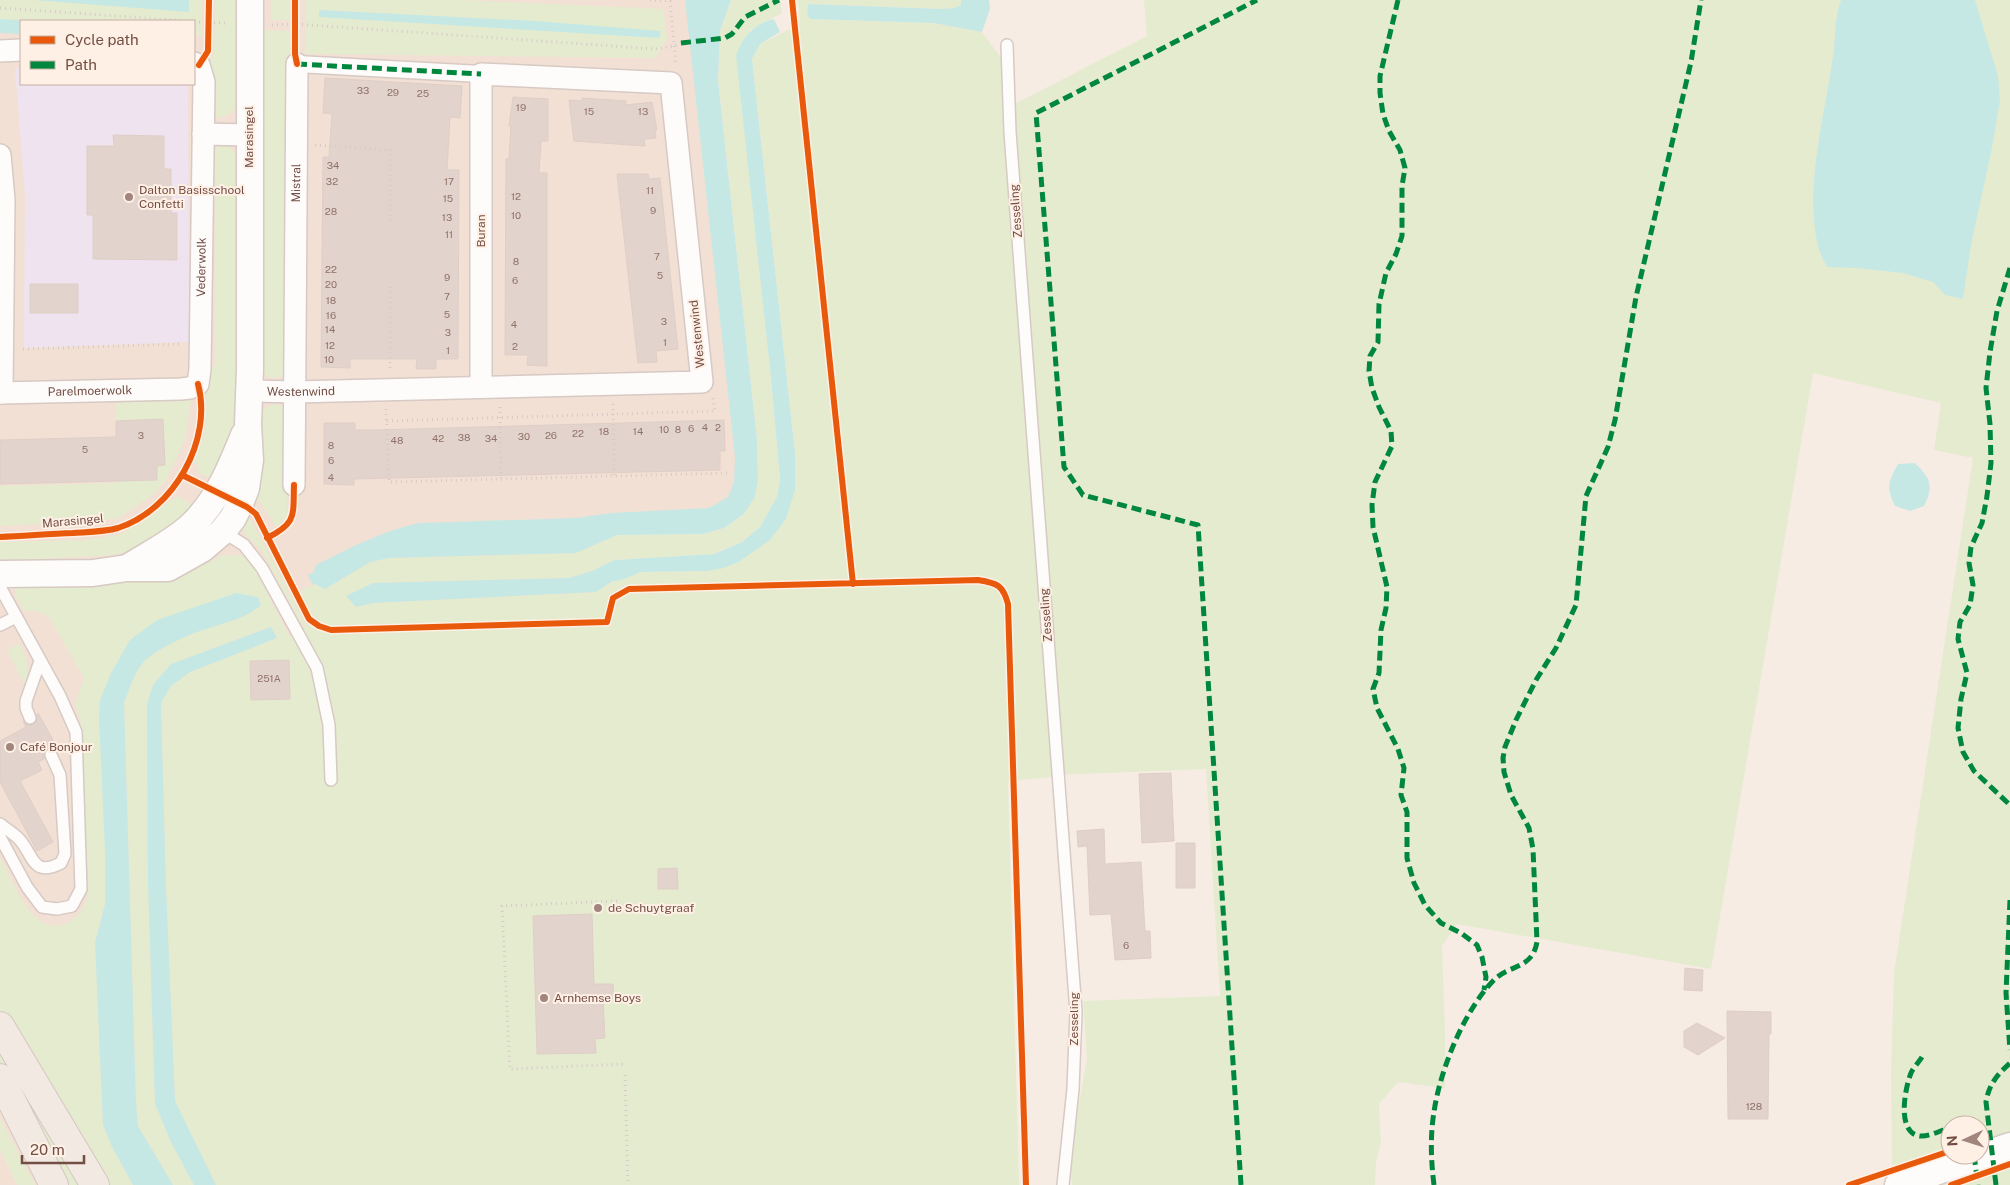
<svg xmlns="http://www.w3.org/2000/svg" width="2010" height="1185" font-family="'Public Sans',sans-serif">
<rect width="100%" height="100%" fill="#f6ece4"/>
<path fill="#f2e0d4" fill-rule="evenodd" d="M0,0h695l46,494 -49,24 -82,5 16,662h-626zM21,21h173v63h-173z"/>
<path fill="#efe3f0" d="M21,67v17h164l3,2 1,256 -165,6 1,-153 -10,-126z"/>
<path fill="#e5ebce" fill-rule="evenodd" d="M0,0h202v36h-8v-15h-173l-21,7z
M215,0h20l3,104c-6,11 -15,14 -27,13l-3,-51 6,-13z
M271,0h19v20h-18z
M305,0h157l201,9 4,30 -11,19 -351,-4z
M731,0h49l2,13 -32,17 21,348 9,101 -3,18 -17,30 -18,15 -29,12 -99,6 -22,11 -23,7 -196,5 -26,13 8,10 18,-3 223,-11 15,-10 14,-3 14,-7 68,-1 63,-31 25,-87 -43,-394 8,-15 40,-20 -2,-24h163v5l-7,3 -12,1 -134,-5 -1,11 3,4 123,4 49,9 19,26 4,51 142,-73 -3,-36h866v1185h-114l-4,-12 -1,-102 3,-98 79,-515 -39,-8 7,-47 -128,-30 -102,596 -254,-45 -15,22 3,84v58l-47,-6 -19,22 2,37 -5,22 -1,22h-303l-2,-31 17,-95 -4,-58 137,-5 -14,-227 -151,6 -18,-220 15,222 -44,4 11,404h-803l-41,-84 -9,-214 -5,-184 10,-17 19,-14 87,-34 -7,-11 -99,37 -18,21 -6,20 1,177 7,222 16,38 23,43h-21l-35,-59 -2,-24 -12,-399c5,-12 9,-28 18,-39 11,-14 49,-31 67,-36 18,-6 37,-10 52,-23l-3,-8 -128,43 -25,211v53l-10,39 8,181 9,23 21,38h-29l-104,-173v-155c13,23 31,79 64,67 14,-5 20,-16 24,-29l-8,-177 -5,-13 9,-27 -35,-61 -12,-6h-13l-9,-16v-8l174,-16 34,-16 23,1 11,17 32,63 15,-7 -42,-78 -18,-18 -2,-7 6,-12 59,113 10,-4 -17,-32 15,-7 10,5 45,-27 19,-4 187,-5 41,-18 86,-1 21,-6 20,-14 11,-17 3,-17 -1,-40 -39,-360 2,-49zM1950,1125h30v30h-30z
M264,30l25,1 -1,343 -8,3 -10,1 -7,-6 -2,-279z
M219,143c10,3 16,7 19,17l-1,231 -3,41 -19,48 -16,-7 -2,-8 -3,-4 8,-20 4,-19v-51l9,-5v-196l-8,-7 6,-19z
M191,400l-6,39 -20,43 -14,14 -34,23 -117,7v-40l116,-3v-80z
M272,404l12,2 3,6v103l-5,10 -7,1 -13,-22 -12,-7 11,-85z
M177,496l16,10 -20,22 -41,22 -18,5 -114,6v-19l85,-2 37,-6z
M19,644c9,16 11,22 6,41l-18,-35z
M0,1039l80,146h-17l-63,-123z
M0,1118l35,67h-18l-17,-35z"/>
<path fill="#c6e8e5" d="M33,0h156v12z
M685,0h46l-11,31 -2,49 39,360 1,40 -3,17 -11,17 -20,14 -21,6 -86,1 -41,18 -187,5 -19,4 -45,27 -10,-5 -2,1 -5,-10 5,-2 3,-8c34,-17 66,-34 103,-42l157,-5 35,-5 98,-5 19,-11 6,-15 1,-25z
M961,0h28l1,9 -8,23 -49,-9 -123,-4 -3,-4 1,-11 134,5 12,-1 7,-3z
M1841,0h134l23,76 2,24 -8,48 -21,97 -8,54 -18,-4 -12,-13 -30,-9 -47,-5 -29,-1c-3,-6 -7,-13 -9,-21 -14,-58 7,-131 15,-190 3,-19 1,-37 8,-56z
M319,10l217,11 125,10 -2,7 -340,-21z
M0,19l33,2h-12v13l-21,-1z
M774,19l6,13 -20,12 -8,15 43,394v37l-9,29 -16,21 -30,21 -16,7 -17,3 -67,1 -15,7 -14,3 -15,10 -223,11 -17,4 -10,-11 27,-13 196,-5 23,-7 22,-11 100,-6 28,-12 18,-15 17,-30 3,-18 -9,-101 -35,-323c8,-19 17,-31 38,-36z
M1915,463c16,16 19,23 9,43l-14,5 -15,-5c-9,-18 -7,-24 3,-42z
M236,593l22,4 3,8c-15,13 -34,17 -52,23 -18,5 -56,22 -67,36 -9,11 -13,27 -18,39l12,399 2,24 35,59h-40l-21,-38 -9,-22 -8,-182 10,-39v-53l-6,-133 1,-18 11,-27 19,-33 27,-20z
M271,627l6,11 -87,34 -19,14 -10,17 5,184 9,214 41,84h-22l-23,-43 -16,-38 -7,-222 -1,-177 6,-20 18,-21z"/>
<path fill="#e2d3cc" stroke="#dfcec6" d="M325,78l137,8 -2,32 -10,-1 -3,53h12l-1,189h-22v10h-20l1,-10h-67v9l-29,-1 2,-210h6l3,-43 -9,-1z
M513,97l35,2v42h-7l-2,32h8v193l-20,-1 1,-10h-23l1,-196h3l2,-33h-2z
M582,98l44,3v4l26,-3 5,28h-2l1,8 -12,1 1,7 -71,-5 -5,-41 13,1z
M113,135l51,1v33h7v44h6v47l-84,-1v-44h-6v-69h27z
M617,174h31l1,5 11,-1 18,171 -22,2 1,11 -19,1z
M30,284h48v29h-48z
M163,419l2,46 -8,1v14l-157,4v-44l116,-3v-16z
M724,420l1,31h-5v19l-366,9v6l-30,-1v-61h31v7h21z
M289,660l1,39 -39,1 -1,-39z
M38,713l21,38 -7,-3h-4l-4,6v5l-6,3 4,8 -22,11 33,61 -16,9 -37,-69v-41l26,-14 -3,-6 5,4h5l3,-3 1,-8z
M1171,773l3,68 -32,2 -3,-69z
M1104,829l1,35 36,-2 4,69h5l1,27 -36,2 -4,-46 -21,1 -3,-69 -9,1 -1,-16z
M1176,843h19v45h-19z
M677,868l1,21h-20v-20z
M592,914l2,70h19l1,16h-11l2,38 -10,1 1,14 -59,1 -4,-138z
M1685,968l18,2 -1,21 -18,-1z
M1727,1011l44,1v22h-2l-1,85h-40z
M1697,1023l28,15 -27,17 -14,-8v-16z"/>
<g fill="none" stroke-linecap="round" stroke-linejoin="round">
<defs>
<path id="service" d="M1007,45l3,87 66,880 -3,77 -10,96
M222,531l22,14 18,23 55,100 12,57 2,55
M0,587l60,109 16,36 5,157 -9,17 -15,3 -15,-2 -15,-20 -27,-50
M0,625l16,-8
M30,718l-4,-10v-7l14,-40
M0,824c6,5 13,9 19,15 15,16 13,39 42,24l4,-9 -5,-79 -9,-20"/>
<path id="pedestrian" d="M297,64l184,10"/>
<g id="minor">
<path d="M0,51l21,-1"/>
<path d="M203,134l46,1"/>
<path d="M0,155l4,45 -2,193"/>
<path id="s1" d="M249,391l46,1 407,-10 -31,-299 -190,-9v313"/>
<path id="s2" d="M0,393l181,-4 9,-1 8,-4 2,-15 4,-287 -5,-17 -5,-2"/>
<path id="s3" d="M294,485l3,-421"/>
</g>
<path id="tertiary" d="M127,568c21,-13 47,-26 65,-43 26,-25 39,-58 52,-90
M0,574l93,-1 34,-5h41l34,-19 21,-18 10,-13 7,-14 6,-16 4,-28 -2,-35 2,-57v-368
M1898,1185l112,-39"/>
<path id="primary" d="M0,1026l95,159
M0,1078l54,107"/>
</defs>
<use href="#service" stroke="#d7c9c3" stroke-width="14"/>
<use href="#pedestrian" stroke="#d7c9c3" stroke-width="19"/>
<use href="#minor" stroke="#d7c9c3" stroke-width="24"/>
<use href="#tertiary" stroke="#d7c9c3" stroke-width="29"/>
<use href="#primary" stroke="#d5c7c2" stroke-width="30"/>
<path stroke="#d7cbc8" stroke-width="3" stroke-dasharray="1 4" stroke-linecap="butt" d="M650,0l20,1 6,63
M0,8l190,13
M194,22l34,1
M272,25l23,-1 361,25 18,-3 7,-3
M315,145l75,5v74
M23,349l156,-5
M390,368v-81
M613,404l1,72
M500,407l1,72
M386,409l3,73 338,-9
M387,421l328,-10 -2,-13
M617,901l-115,5 8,163 115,-5
M625,1075l3,110"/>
<use href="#service" stroke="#fefcfb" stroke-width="11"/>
<use href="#pedestrian" stroke="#fefcfb" stroke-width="16"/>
<use href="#minor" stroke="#fefcfb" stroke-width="21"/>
<use href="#tertiary" stroke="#fefcfb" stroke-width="26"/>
<use href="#primary" stroke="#f2e9e2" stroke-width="28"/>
<path stroke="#00873e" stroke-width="5" stroke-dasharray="10 5" stroke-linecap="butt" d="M1398,0l-18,76v17l3,21 6,17 11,19 5,18 -3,18v50l-6,18 -10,19 -7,31 -1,38 -8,14 -1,15 3,17 7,19 12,24 1,15 -17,36 -3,23 1,22 14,60 -1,21 -5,22 -2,43 -6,16 4,19 21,41 6,19 -3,27 6,17v46l7,25 11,22 16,18 20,10 16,12 5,12 4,20 -2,13
M681,43l44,-5 7,-4 13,-17 34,-17
M297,64l184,10
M2010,268l-13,43 -7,41 -4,36 4,36 1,39 -4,33 -5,27 -11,24 -2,16 4,22 -3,20 -10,17 -2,17 9,34 -6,26 -3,29 5,24 11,19 36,34
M2010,900l-4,93 4,57
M1922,1057c-3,5 -9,11 -11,16 -6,15 -15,60 9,63 9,1 21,-6 30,-8
M1974,1155l4,30
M1241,1185l-43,-660 -115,-30 -19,-28 -28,-354 221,-113
M1434,1185c-3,-24 -4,-49 0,-73 6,-42 30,-101 59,-131 16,-17 39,-11 44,-39l-4,-93 -4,-21 -18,-33 -7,-23 -1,-14 2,-11 11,-27 20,-40 20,-32 20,-43 10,-109 22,-49 7,-27 21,-123 55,-235 10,-62
M1996,1185l-10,-83c3,-18 11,-27 24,-39"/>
<defs>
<path id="cycleway" d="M295,0v54l2,10
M792,0l61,584
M199,65l9,-14 1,-51
M182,475l65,32 9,7 53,105 10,7 12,4 276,-8 6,-24 16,-9 349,-9c19,3 25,5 30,24l18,581
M0,537c24,-1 48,-3 73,-4 14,-1 31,-1 45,-5 56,-18 95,-88 80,-144
M267,538c30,-15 26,-22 27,-53
M1849,1185l101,-34
M1951,1185l59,-21"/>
</defs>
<use href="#cycleway" stroke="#fff0e5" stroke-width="9"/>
<use href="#cycleway" stroke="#e8590c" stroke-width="6"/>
</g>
<g fill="#a2857d" stroke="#fff0e5" stroke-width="2">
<circle cx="129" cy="197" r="5"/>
<circle cx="10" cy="747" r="5"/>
<circle cx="598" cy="908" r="5"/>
<circle cx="544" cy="998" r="5"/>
</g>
<g text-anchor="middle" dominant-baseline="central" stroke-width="4" stroke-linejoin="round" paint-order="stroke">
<g font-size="10" fill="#917269">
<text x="363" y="90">33</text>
<text x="393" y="92">29</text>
<text x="423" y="93">25</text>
<text x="521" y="107">19</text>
<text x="589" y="111">15</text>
<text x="643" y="111">13</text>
<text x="333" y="165">34</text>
<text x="332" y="181">32</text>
<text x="449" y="181">17</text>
<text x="650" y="190">11</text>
<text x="516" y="196">12</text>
<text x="448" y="198">15</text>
<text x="653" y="210">9</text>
<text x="331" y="211">28</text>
<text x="516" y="215">10</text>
<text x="447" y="217">13</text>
<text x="449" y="234">11</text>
<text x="657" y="256">7</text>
<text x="516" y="261">8</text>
<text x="331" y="269">22</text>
<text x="660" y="275">5</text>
<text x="447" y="277">9</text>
<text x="515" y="280">6</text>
<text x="331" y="284">20</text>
<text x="447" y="296">7</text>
<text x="331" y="300">18</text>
<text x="447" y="314">5</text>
<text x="331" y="315">16</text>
<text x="664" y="321">3</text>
<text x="514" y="324">4</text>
<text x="330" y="329">14</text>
<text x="448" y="332">3</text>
<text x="665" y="342">1</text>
<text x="330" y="345">12</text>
<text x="515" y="346">2</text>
<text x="448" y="350">1</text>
<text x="329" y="359">10</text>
<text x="705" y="427">4</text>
<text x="718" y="427">2</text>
<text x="691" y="428">6</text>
<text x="664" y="429">10</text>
<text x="678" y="429">8</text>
<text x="604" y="431">18</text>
<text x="638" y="431">14</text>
<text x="578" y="433">22</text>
<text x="141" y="435">3</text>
<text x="551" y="435">26</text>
<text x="524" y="436">30</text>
<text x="464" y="437">38</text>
<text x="438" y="438">42</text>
<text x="491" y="438">34</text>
<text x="397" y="440">48</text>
<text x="331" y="445">8</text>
<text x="85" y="449">5</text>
<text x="331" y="460">6</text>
<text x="331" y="477">4</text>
<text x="269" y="678">251A</text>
<text x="1126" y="945">6</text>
<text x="1754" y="1106">128</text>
</g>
<g font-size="12" fill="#744e45" stroke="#fff0e5">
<text transform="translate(249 137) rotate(-90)">Marasingel</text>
<text stroke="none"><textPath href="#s3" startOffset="302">Mistral</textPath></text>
<text transform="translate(1016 211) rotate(-94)">Zesseling</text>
<text transform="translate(481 231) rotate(-90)">Buran</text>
<text stroke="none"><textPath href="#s2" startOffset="316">Vederwolk</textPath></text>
<text transform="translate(697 334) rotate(-96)">Westenwind</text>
<text stroke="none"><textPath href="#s2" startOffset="90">Parelmoerwolk</textPath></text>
<text stroke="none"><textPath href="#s1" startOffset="52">Westenwind</textPath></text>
<text transform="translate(73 521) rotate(-5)">Marasingel</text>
<text transform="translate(1046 615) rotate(-94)">Zesseling</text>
<text transform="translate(1074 1019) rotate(-90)">Zesseling</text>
</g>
<g font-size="12" fill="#744e45" stroke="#fff0e5" text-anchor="start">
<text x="139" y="190">Dalton Basisschool<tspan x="139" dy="14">Confetti</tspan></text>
<text x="20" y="747">Café Bonjour</text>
<text x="608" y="908">de Schuytgraaf</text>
<text x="554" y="998">Arnhemse Boys</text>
</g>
</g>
<rect x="20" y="20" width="175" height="65" fill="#fff0e5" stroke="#c7afa5"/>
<rect x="30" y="36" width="25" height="8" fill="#e8590c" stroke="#c7afa5"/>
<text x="65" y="45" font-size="15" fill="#744e45">Cycle path</text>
<rect x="30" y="61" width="25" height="8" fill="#00873e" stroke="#c7afa5"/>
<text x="65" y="70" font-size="15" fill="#744e45">Path</text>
<g transform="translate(1965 1140) rotate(266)"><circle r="24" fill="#fff0e5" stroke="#c7afa5"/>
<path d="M0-4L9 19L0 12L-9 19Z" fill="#a2857d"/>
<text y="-8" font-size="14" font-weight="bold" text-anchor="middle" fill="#744e45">N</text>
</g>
<path d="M22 1155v8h62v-8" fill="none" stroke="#744e45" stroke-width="2.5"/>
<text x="30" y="1155" font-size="15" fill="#744e45" stroke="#fff0e5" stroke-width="4" paint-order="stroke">20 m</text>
</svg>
